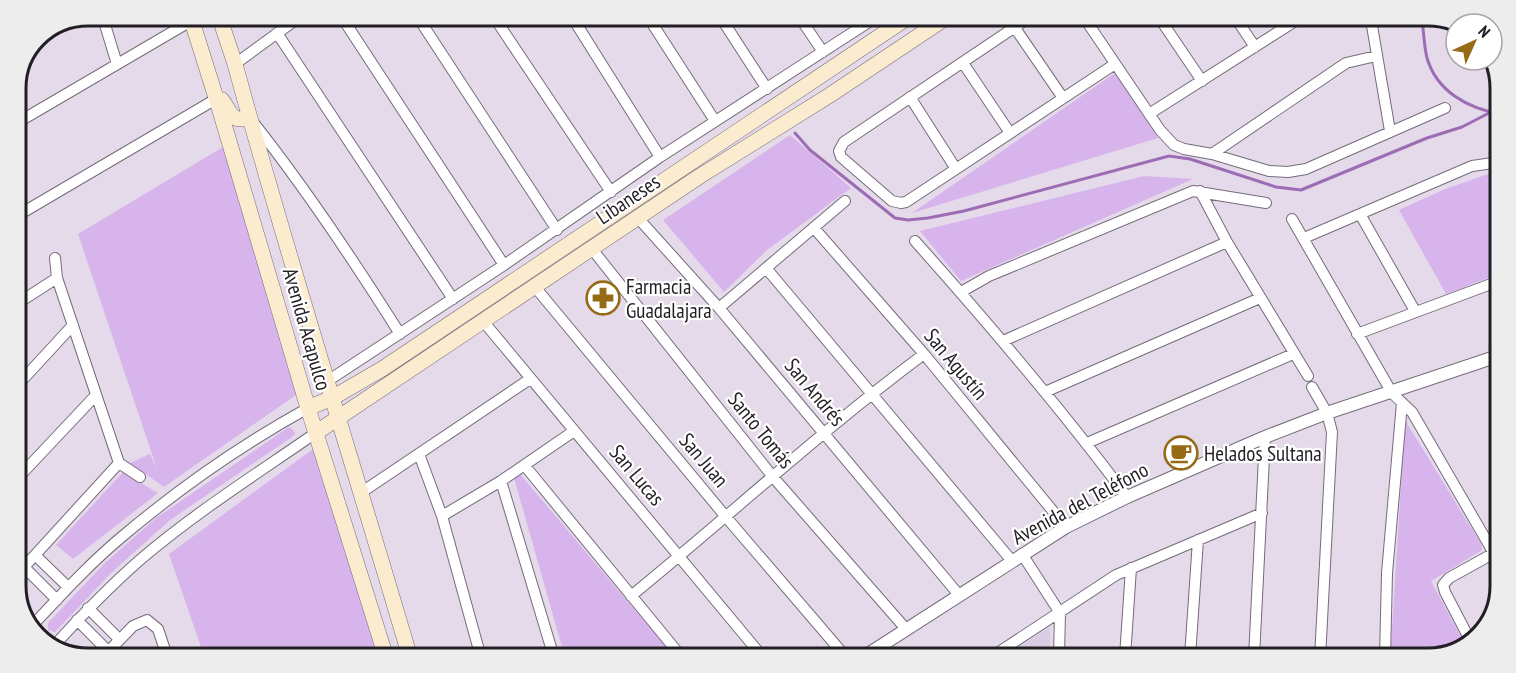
<svg xmlns="http://www.w3.org/2000/svg" width="1516" height="673" font-family="'PT Sans Narrow',sans-serif">
<rect width="100%" height="100%" fill="#e4daea"/>
<path fill="#dacce2" d="M1050,627v29h-45z"/>
<path fill="#d8b4ec" d="M1115,73l43,65 -246,75z
M790,135l61,53 -84,62 -43,42 -61,-72z
M233,141l73,247 -142,99 -34,-24 20,-9 7,15 -79,-235z
M1500,170l-1,104 -53,20 -47,-84 46,-21z
M1144,176l49,3 -232,102 -41,-50z
M1405,420l76,124 1,6 -51,31 35,65 -37,12h-34l-4,-12z
M289,427l5,4 1,3 -3,3 -122,83 -60,54 -55,58 -7,-2v-7l57,-60 51,-45z
M320,444l59,210 -176,-1 -34,-99z
M123,472l35,21 -85,66 -17,-14z
M520,474l153,181 -109,-1 -50,-176z"/>
<g fill="none" stroke-linecap="round" stroke-linejoin="round">
<path stroke="#9c6cb4" stroke-width="3" d="M1422,21c2,12 2,25 5,37 10,34 41,50 73,56
M795,133l15,17 85,68 13,2 20,-2 36,-7 205,-55 21,3 86,28 25,3 126,-52 35,-11 29,-15"/>
<defs>
<path id="minor" d="M102,15l15,49
M341,16l163,249
M417,16l140,214
M494,17l117,175
M572,17l88,140
M648,17l67,104
M721,18l46,71
M800,18l23,34
M1027,19l-183,123 -5,9 2,6 51,44 9,2 5,-1 209,-138
M1085,19l75,111 14,15 10,4 28,5 57,17 19,1 18,-3 139,-61
M1160,19l42,62
M1237,20l18,27
M1371,20l19,111
M1015,28l48,70
M277,33l176,266
M963,63l47,70
M235,64l66,-48
M910,97l46,72
M1149,114l148,-94
M253,122c54,68 101,139 147,212
M15,124l176,-103
M1212,154l134,-91 30,-7
M1200,191l27,51 81,134
M1360,214l55,97
M15,217l201,-118
M638,218l81,90 240,287
M1292,219l100,174 20,19 84,145
M814,228l110,126 142,173
M1304,238l168,-72 28,-4
M915,241c74,83 146,167 212,256
M592,249l181,228 133,152
M55,258l2,20 62,185
M766,268l246,293
M535,287l191,230 119,139
M961,292l28,-16 204,-85 73,12
M15,305l42,-27
M719,308l126,-107
M483,321l278,334
M1357,334l142,-53
M1003,341l224,-99
M326,382l178,-117 156,-108 215,-139
M1312,387l15,26 5,19 -12,226
M15,388l58,-63
M1045,392l215,-94
M1087,443l206,-89
M419,454l23,62 38,138
M119,463l21,14
M525,466l155,189
M15,481l81,-86
M501,481l52,173
M362,492l168,-113
M442,516l59,-35 73,-50
M1022,554l38,59 -1,43
M35,555l33,32
M24,567l33,33
M15,577l104,-114
M631,596c98,-80 191,-166 293,-242
M88,608l31,31
M77,620l31,31
M30,628c30,-32 60,-65 94,-93 57,-48 119,-91 184,-127
M1471,642l-26,-50 -2,-7 6,-7 47,-26
M53,647c28,-31 57,-61 88,-88 55,-47 117,-86 176,-127
M107,653l26,-27 14,-6 11,9 8,24
M993,656l123,-81 146,-62
M1125,657l6,-89
M1190,657l8,-117
M1254,657l11,-220
M1385,658l2,-85 15,-170"/>
<path id="tertiary" d="M865,656l201,-129 61,-30 138,-60 62,-24 171,-57"/>
<path id="secondary" d="M190,15l28,89 90,304 77,246
M219,16l16,48c54,198 116,393 174,590
M222,100c10,14 8,22 28,18
M308,408l24,-10 50,-29 525,-351
M317,432l383,-256 130,-81 114,-76"/>
</defs>
<use href="#minor" stroke="#756c7a" stroke-width="12"/>
<use href="#tertiary" stroke="#756c7a" stroke-width="14"/>
<use href="#secondary" stroke="#756c7a" stroke-width="16"/>
<use href="#minor" stroke="#fff" stroke-width="10"/>
<use href="#tertiary" stroke="#fff" stroke-width="12"/>
<use href="#secondary" stroke="#fceccf" stroke-width="15"/>
</g>
<defs>
<symbol id="pharmacy-ring" viewBox="-11 -11 22 22"><circle r="9.5" fill="#fff" stroke="#956b16" stroke-width="1.5"/><path d="M-2-6h4v4h4v4h-4v4h-4v-4h-4v-4h4Z" fill="#956b16"/></symbol>
<symbol id="cafe-ring" viewBox="-11 -11 22 22"><circle r="9.5" fill="#fff" stroke="#956b16" stroke-width="1.5"/><path d="M-5.5-4.5H6V0H3Q3 3.5 0 3.5H-2.5Q-5.5 3.5-5.5 0ZM3-3.2v2h1.7v-2ZM-6 4.5H4V6H-6Z" fill="#956b16"/></symbol>
</defs>
<g fill-rule="evenodd">
<use href="#pharmacy-ring" x="584" y="279" width="38" height="38"/>
<use href="#cafe-ring" x="1162" y="434" width="38" height="38"/>
</g>
<g text-anchor="middle" dominant-baseline="central" stroke-width="4.5" stroke-linejoin="round" paint-order="stroke">
<g font-size="21" fill="#221e24" stroke="#fff">
<text transform="translate(628 199) rotate(-34)">Libaneses</text>
<text transform="translate(307 329) rotate(74)">Avenida Acapulco</text>
<text transform="translate(956 364) rotate(50)">San Agustín</text>
<text transform="translate(815 392) rotate(50)">San Andrés</text>
<text transform="translate(761 430) rotate(51)">Santo Tomás</text>
<text transform="translate(704 460) rotate(50)">San Juan</text>
<text transform="translate(637 475) rotate(50)">San Lucas</text>
<text transform="translate(1080 503) rotate(-28)">Avenida del Teléfono</text>
</g>
<g font-size="21" fill="#221e24" stroke="#fff" text-anchor="start">
<text x="626" y="286">Farmacia<tspan x="626" dy="24">Guadalajara</tspan></text>
<text x="1204" y="453">Helados Sultana</text>
</g>
</g>
<path d="M0 0H1516V673H0ZM88 26H1428A62 62 0 0 1 1490 88V586A62 62 0 0 1 1428 648H88A62 62 0 0 1 26 586V88A62 62 0 0 1 88 26Z" fill="#ededed" fill-rule="evenodd"/>
<path fill="none" stroke="#221e24" stroke-width="3" d="M88 26H1428A62 62 0 0 1 1490 88V586A62 62 0 0 1 1428 648H88A62 62 0 0 1 26 586V88A62 62 0 0 1 88 26Z"/>
<g transform="translate(1474 42) rotate(45)"><circle r="28" fill="#ffffff" stroke="#a7a5a7" stroke-width="1.5"/>
<path d="M0-4.5L10 22L0 15L-10 22Z" fill="#956b16"/>
<text y="-9" font-size="16" font-weight="bold" text-anchor="middle" fill="#221e24">N</text>
</g>
</svg>
